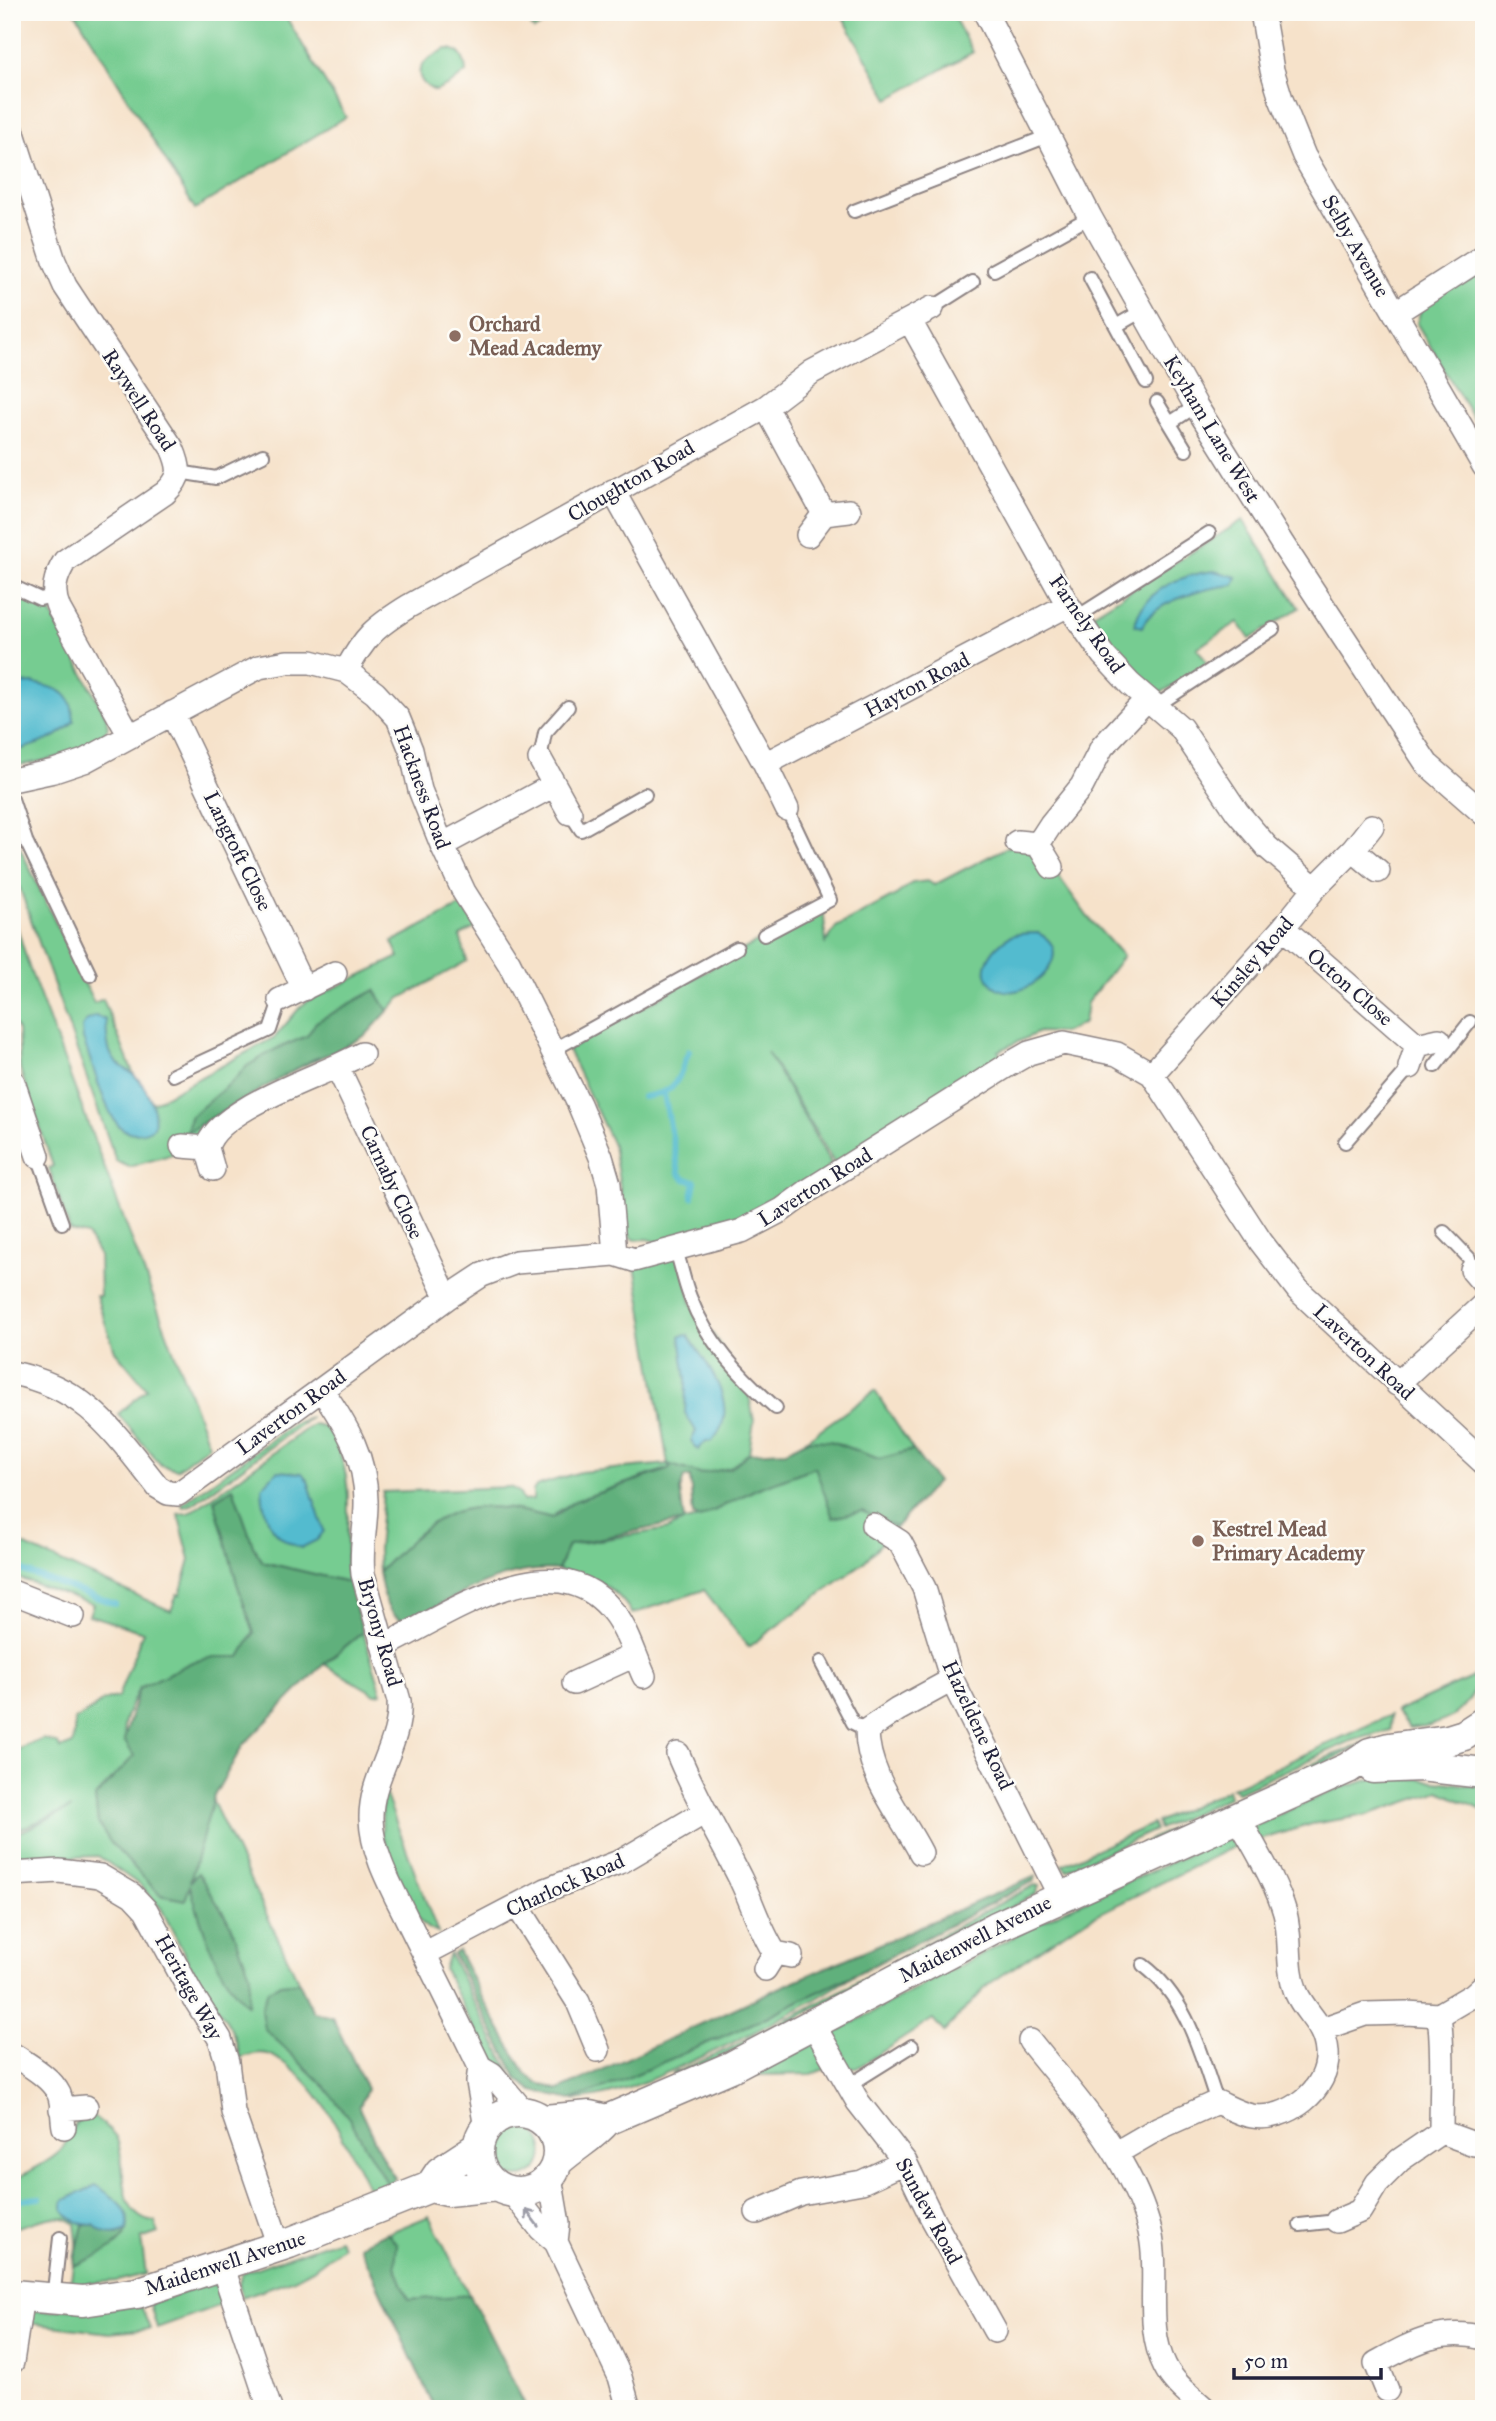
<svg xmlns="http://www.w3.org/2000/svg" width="1496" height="2421" font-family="'IM FELL Great Primer',serif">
<rect width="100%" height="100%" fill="#fdfcf7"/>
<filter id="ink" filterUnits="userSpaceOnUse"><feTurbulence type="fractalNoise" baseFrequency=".0143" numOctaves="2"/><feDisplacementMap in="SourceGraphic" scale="14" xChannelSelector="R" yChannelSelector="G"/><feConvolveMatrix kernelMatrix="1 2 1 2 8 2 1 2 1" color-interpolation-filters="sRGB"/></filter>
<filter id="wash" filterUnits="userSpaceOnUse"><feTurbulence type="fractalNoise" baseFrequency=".00686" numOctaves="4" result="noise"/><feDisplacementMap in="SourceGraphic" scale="28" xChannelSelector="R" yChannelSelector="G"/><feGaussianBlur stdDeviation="1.57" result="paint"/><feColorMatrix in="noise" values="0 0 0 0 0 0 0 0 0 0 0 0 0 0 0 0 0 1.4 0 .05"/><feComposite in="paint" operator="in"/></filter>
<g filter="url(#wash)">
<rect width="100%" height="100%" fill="#f6e2ca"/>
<path fill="#76cc91" stroke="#4c7766" stroke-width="2" d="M75,12h208l63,105 -151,92z
M522,12h40l-28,18z
M840,12h111l22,40 -84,47z
M445,49c15,-1 20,10 21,23l-15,12 -15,7c-12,-4 -23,-16 -12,-28 5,-6 14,-9 21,-14z
M1484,267v169l-67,-112 5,-20z
M1243,520l56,88 -49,31 -12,-17 -41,26 9,13 -2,7 -49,28 -40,-43 -25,-37z
M12,595l36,12 58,109 2,12c-19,26 -65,34 -96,38z
M12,831l82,172 9,-4 31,76 19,28 122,-66 26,-31 10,-7 88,-42 -7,-15 70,-37 15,22 -17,9 7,25 -68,38 -33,36 -81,40 -53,31 -34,31 -23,1 -1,16 -45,13 -13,-6 -104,-295z
M1017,842l35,25 35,49 36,40 -36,47 -3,20 -21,10 -24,-1 -41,19 10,14 -168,107 -73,-120 70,122 -29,17 -129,57 -32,-9 -12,1 -7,-6 -15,-89 -45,-95 255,-146 3,39 10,-16 60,-32 16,-12 16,-2 6,4z
M12,910l17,57 180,478 -32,24 -16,-4 -43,-51 29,-25 -32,-38 -19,-55h4l-1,-40 -12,-21 -17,-4 -21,-63 4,-2 -33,-97 -2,-39 -6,-9z
M680,1249l11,53 56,83 7,36 -5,32 -19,15 -21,6h-19l-20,-6 -15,5 -80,28 -18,11 -5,6c-87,-24 -113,-9 -173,54l-1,-22 5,-58 127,-5 9,5 4,9 10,-1v-9l3,-5 44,-14 88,-8 -34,-204z
M875,1391l38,59 -34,9 -49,-18 -37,8z
M311,1417l-118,87 -10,4 -1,-4 111,-80z
M313,1424c14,1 18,10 23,21 22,44 6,90 12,137l-85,-20 -9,-14 -21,-60 -19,12 23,83 17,49 -14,26 -26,-1 -75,31c-13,29 -24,40 -4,68l-40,41 3,26 13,20 49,52 26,2 26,-97 101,212 19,5 35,72 -8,19 25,53 11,17 -27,19 2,-6c-24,-45 -44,-101 -89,-130 -4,-2 -9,-7 -14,-7 -8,-2 -19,1 -27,4l-4,-17 -6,-14 -40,-62 -29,-57 -20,-22 -43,-30 -86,4v-24l59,-28 -59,24v-80l31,-13 15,5 2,5 13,-5 2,-25c17,-5 23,-21 43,-22l25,-65 -54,-17 4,-11 -81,-28v-36l159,71 6,-17 3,1 10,-36 -12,-45 11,-1 8,-5z
M815,1467l47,44 34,16 -33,36 -115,84 -44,-57 -72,24c-16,-29 -43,-39 -74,-44l10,-25 100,-16 16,-8 16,-3 56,-29z
M363,1632l19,61 -7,1 -51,-30z
M1482,1673c-14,39 -32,52 -73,55l-13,-16z
M1390,1715l1,15 -40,11 -113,51 -6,-4z
M1375,1739l-114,55 -4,-5 76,-34z
M1386,1775l98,12v24l-45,-20 -72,24 -55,9 -83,25 -153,76 -87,59 -45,48 -11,-13 -76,49 -35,2 -10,4 -57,1 309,-165 270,-120z
M382,1785l56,148 -11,-5 -7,-7 -23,-47 -15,-39z
M1227,1790l2,7 -70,32 -3,-7z
M1251,1792v6l-107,49 -2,-4z
M1152,1824l3,6 -88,40 -5,-5z
M1035,1885l4,1 -3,8 -359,186 -4,-6c125,-54 241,-127 362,-189z
M449,1953l72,141c-35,-37 -55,-80 -77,-125z
M861,1971c-56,37 -116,67 -177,94 -39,17 -70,32 -113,35l187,-79z
M93,2116c7,6 20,14 24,23 10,26 -1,79 38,83l3,11 -17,6 5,35 -29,7 -47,4 7,-44 -2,-17c-18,-16 -42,1 -63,4v-47c15,-9 32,-16 45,-27 18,-16 8,-34 36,-38z
M493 2152a25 25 0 1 1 50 0a25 25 0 1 1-50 0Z
M429,2216l98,193h-92l-76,-164z
M339,2239l4,7 -30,23 -19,10 -52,18 -3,-13 3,-11z
M211,2283l8,4 7,16 -69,25 -7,-24z
M141,2306l9,23 -41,4 -82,-10 8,-12z"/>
<path fill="#60b07b" stroke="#41695b" stroke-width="2" d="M375,990l13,21 -22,24 -31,17 -21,7 -127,73 3,-15 44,-37 13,-14 29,-17 31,-13 9,-14z
M808,1440l22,1 49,18 34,-9 24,32 -41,45 -34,-16 -29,7 -18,-51 -59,22 -56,29 -7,-2 -3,-39 -6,1 -4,12 4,31 -116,24 -10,25c-55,-5 -104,28 -151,52 -23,-6 -24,-30 -28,-50 61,-65 84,-77 173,-54l23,-17 93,-31 2,-2 -2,-4 32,10 30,-6 19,-15 37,-2z
M233,1488l21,60 9,14 85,20 15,50 -36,29 -84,84 -29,51 -24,86 8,-9 33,52 19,49 -2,31c-31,-25 -47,-82 -58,-119l-5,14 -25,-5 -49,-52 -13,-20 -3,-26 39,-41 -10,-16 15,-52 53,-26 22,-5h26l14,-24 -17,-50 -23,-83z
M1036,1876l-2,5 -160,84 -116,56 -156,68 -31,11 -38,-9 -15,-11 -65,-126 5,-3 22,43 46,80 12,9 21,7 213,-99z
M299,1982l14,30 19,5 35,72 -8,19 25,53 11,17 -8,7 -36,-64 -26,-34 -61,-59 -3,-18 7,-20 13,-6z
M83,2225h11l23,9 10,-4c-9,21 -34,28 -54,36z
M387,2232l10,12 -2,22 14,34 61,-5 57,114h-92l-76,-164z"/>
<path fill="#52bbcf" stroke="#3a6e85" stroke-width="2" d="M1214,571l23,6 -3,8c-25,2 -82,16 -92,42l-7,-2c7,-34 47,-51 79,-54z
M33,683c26,6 39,7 41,38 -16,19 -39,24 -62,31v-62l10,-6z
M1038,933c6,3 13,7 15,15 7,22 -33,54 -56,40 -24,-14 -5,-43 14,-52 7,-3 18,-3 27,-3z
M95,1016l11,4c1,12 0,27 7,38 6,9 15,11 22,18 13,13 22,33 19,51 -10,7 -25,9 -35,-1 -14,-14 -28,-67 -36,-87l-1,-12 4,-6z
M688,1335c19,30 56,73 24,106h-6l-8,9 -7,-9 5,-10 -11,-18 1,-33 -6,-44z
M277,1471l25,2 6,8 16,50 -7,9 -16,8c-30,-11 -38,-30 -39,-61z
M96,2185c15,11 38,24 31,45 -13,6 -23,5 -33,-5 -14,0 -22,-4 -31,-15v-9z"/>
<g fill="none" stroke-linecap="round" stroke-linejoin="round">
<path stroke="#52bbcf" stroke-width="6" d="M664,1094l15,79 5,6 11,2 -3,16
M643,1097c36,-5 33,-15 46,-46
M12,1567l103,37
M12,2201l27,-3"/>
</g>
</g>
<g filter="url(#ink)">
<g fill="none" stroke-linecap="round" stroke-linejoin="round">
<defs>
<path id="service" d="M12,185l17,-6
M854,211l194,-75
M994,270l96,-53
M1090,278l56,104
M932,308l41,-26
M1116,326l26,-15
M1157,402l29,48
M1170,423l26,-17
M179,472l37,6 47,-23
M12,586l28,13 13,-3
M1077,617l132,-84
M1156,706l117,-77
M540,759l5,-26 23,-26
M12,799l14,42 64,134
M570,813l11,17 64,-36
M764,935l66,-35 -43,-91
M553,1050l184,-102
M1435,1066l35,-44
M173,1075l97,-45 10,-30
M1345,1142l65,-75
M38,1156l24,67
M1444,1232l25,26 3,12
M676,1250c5,15 8,32 14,47 17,45 51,80 86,111
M821,1662l32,61 14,7
M1143,1965c44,33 57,87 74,137
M848,2086l64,-40
M1300,2225l37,-4
M53,2299l7,-61"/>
<path id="minor" d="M985,12l105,205 106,189 87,139 144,219 57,50
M1262,12l10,58 9,29 23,57 180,310
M12,130l42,131 11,25 107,162c9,21 10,29 -7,45l-100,68c-10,16 -14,30 -6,48l71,127
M1395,313l89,-57
M910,321l158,284 35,50 27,29 51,44 56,84 30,35 48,41
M766,407l58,107
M613,491l152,273 22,45
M808,535l16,-21 25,-3
M346,671c19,-35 29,-44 63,-65l357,-199 46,-35 120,-64
M172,713l132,276
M540,759l30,54
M765,764l303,-159
M12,780l42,-9 30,-10 175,-94 28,-5h24l35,9 29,22 23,25 13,32 9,40 22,55 22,47 45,71 70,141 22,53 8,27 6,70
M1017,842l21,2 13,-20 31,-38 20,-39 45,-48
M1038,844l14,23
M442,845l112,-60
M1353,850l25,21
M1283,928l134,117
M280,1000l55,-27
M337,1066l25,-12
M1410,1067l7,-22 22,-5
M1152,1074l131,-146 32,-40 38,-38 19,-24
M13,1082l25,74
M182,1146l25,2 6,21
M207,1148c7,-35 98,-67 130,-82l110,232
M1472,1270l12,14
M12,1373c75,15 101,58 146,114l10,6 10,1 269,-196 35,-23 34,-13 99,-8 19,6 108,-29 40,-21 26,-19 200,-126 21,-12 35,-10 53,11 35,20 109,168 37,48 186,173
M1397,1384l87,-80
M322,1390c24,35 45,69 44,114 0,23 -6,46 -3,70l36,127c3,42 -29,76 -28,118 1,35 21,69 36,100 24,49 49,98 73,148l-2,15 8,46
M873,1525l27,17 24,46 28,92 108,216
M12,1592l61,24
M384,1646c63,-30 172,-110 230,-33 14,18 21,43 30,63
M574,1683l61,-28
M678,1754c18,44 42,84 63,126 12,25 19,50 34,73
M921,1853c-20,-39 -54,-77 -54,-123l30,-20 55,-30
M12,1874l47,-3 41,5 32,19 14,15 45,83 29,46 7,23 6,50 46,134
M517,1905l61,97 20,48
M424,1954l122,-64 76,-29 83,-49
M765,1969l10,-16 16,3
M1439,2015c5,38 2,78 2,117
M813,2024l45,78 47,60 26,54 64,115
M1322,2029l43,-15 41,-1 33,2 34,-20 11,-10
M1030,2041c45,57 97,111 118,183 14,45 -5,99 17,142 9,18 26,30 40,43
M12,2054c15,10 39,23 47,40 4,10 3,23 5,33
M480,2067l12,7 31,37
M61,2109l25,-2
M1116,2153l43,-25 58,-26c11,5 23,12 35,14 35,6 78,-26 75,-64 -2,-28 -21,-37 -31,-60 -10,-26 -4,-53 -11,-79 -10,-34 -31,-66 -47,-96
M550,2177l8,47 -2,18
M511,2191l30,38 15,13 64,135 9,32
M757,2212l44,-19 61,-11 43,-20
M1337,2221l23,-10 17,-28 23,-23 41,-28 33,12 10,-1
M222,2265l48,144
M12,2362l10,-66
M1387,2390l-11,-27c37,-20 64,-36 108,-25"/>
<path id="tertiary" d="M1373,1768l47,-2 64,7
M478 2152a40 40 0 1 1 80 0a40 40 0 1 1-80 0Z
M544,2120l46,-4 17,4
M558,2161c16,-15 35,-24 49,-41l124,-53 265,-140 352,-159 22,-15 19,-5 59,-8 16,-5 20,-13
M430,2187l10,-15 38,-25
M12,2295l71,6 54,-8 152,-50 141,-56 17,4 50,-5"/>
</defs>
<use href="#service" stroke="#8c8282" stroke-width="16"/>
<use href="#minor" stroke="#8c8282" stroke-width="26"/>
<use href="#tertiary" stroke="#8c8282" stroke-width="33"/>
<use href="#service" stroke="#fff" stroke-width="12"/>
<use href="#minor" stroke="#fff" stroke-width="23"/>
<use href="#tertiary" stroke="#fff" stroke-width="30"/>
</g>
<defs><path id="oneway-shaft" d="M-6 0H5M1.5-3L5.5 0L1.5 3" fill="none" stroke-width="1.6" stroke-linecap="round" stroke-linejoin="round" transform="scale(1.75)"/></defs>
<use stroke="#9c9ca7" href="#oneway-shaft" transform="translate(532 2218) rotate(-127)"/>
</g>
<g fill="#8d6e63" stroke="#fdfcf7" stroke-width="2.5">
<circle cx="455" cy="336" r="7"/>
<circle cx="1198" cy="1541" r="7"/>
</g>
<g text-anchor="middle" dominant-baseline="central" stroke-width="5" stroke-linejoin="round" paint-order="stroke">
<g font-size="21" fill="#22223b" stroke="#fdfcf7">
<text transform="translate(1356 246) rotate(60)">Selby Avenue</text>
<text transform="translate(139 400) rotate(57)">Raywell Road</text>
<text transform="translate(1212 429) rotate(59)">Keyham Lane West</text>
<text transform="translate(631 481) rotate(-30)">Cloughton Road</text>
<text transform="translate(1087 624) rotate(55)">Farnely Road</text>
<text transform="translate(917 685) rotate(-28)">Hayton Road</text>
<text transform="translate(422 787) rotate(70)">Hackness Road</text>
<text transform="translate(238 851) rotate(64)">Langtoft Close</text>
<text transform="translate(1252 962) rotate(-49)">Kinsley Road</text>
<text transform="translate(1350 987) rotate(41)">Octon Close</text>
<text transform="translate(392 1182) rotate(65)">Carnaby Close</text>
<text transform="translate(815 1187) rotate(-32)">Laverton Road</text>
<text transform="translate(1364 1352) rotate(43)">Laverton Road</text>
<text transform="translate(291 1412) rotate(-36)">Laverton Road</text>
<text transform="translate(380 1632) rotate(74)">Bryony Road</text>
<text transform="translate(978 1725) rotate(65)">Hazeldene Road</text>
<text transform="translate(565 1885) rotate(-24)">Charlock Road</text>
<text transform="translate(975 1939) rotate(-27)">Maidenwell Avenue</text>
<text transform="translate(189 1987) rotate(61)">Heritage Way</text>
<text transform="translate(929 2211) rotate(62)">Sundew Road</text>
<text transform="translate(225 2263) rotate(-18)">Maidenwell Avenue</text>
</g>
<g font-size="21" font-weight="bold" fill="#785e54" stroke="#fdfcf7" text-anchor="start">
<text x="469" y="324">Orchard<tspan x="469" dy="24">Mead Academy</tspan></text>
<text x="1212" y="1529">Kestrel Mead<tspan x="1212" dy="24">Primary Academy</tspan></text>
</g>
</g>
<rect width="1496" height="2421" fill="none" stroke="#fdfcf7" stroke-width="42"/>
<path d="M1234 2368v10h147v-10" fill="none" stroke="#22223b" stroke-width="3.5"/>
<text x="1244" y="2368" font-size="21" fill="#22223b" stroke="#fdfcf7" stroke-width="5" paint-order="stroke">50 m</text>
</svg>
